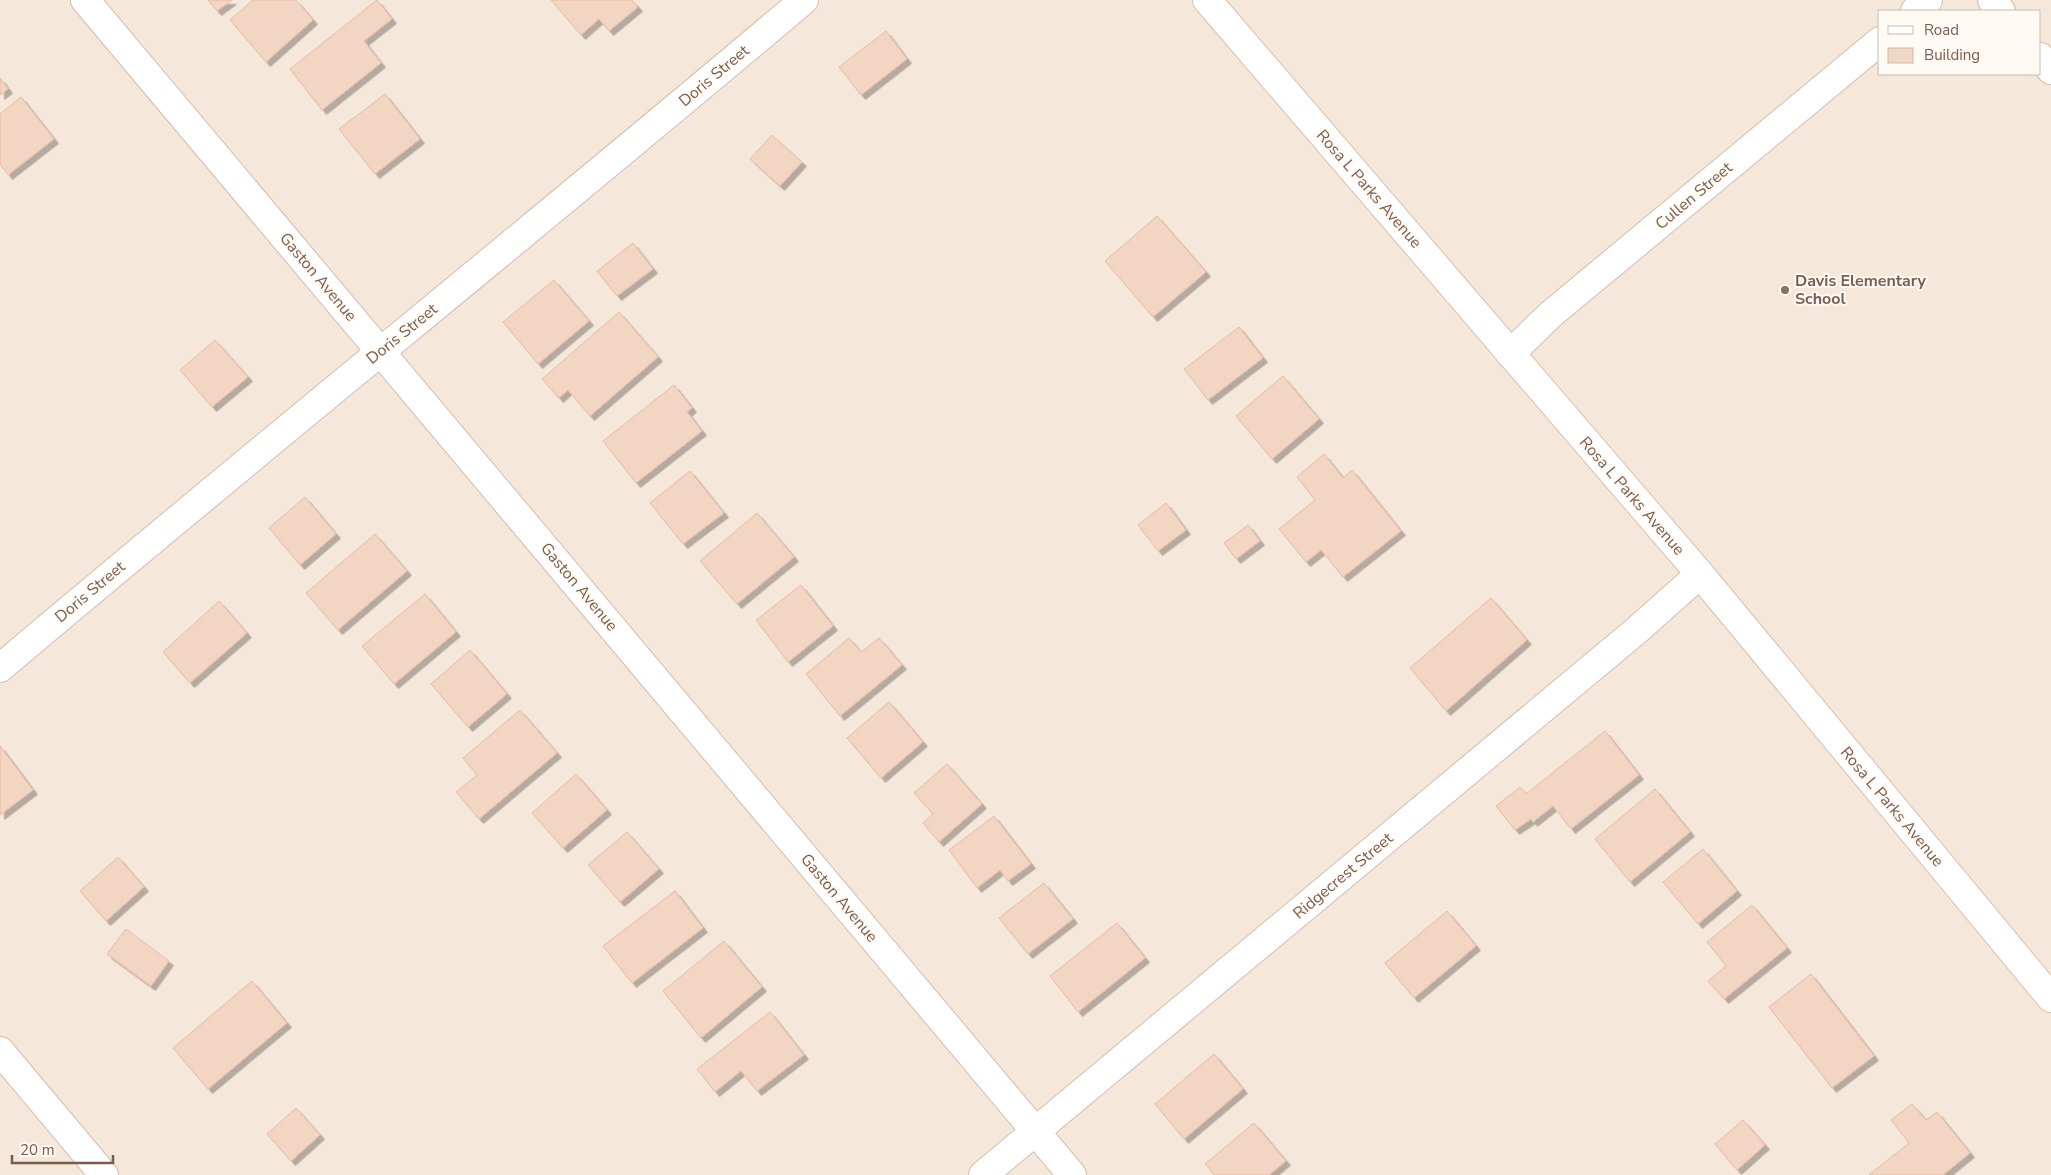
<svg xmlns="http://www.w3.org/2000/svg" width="2051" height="1175" font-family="'Nunito Sans',sans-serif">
<defs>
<filter id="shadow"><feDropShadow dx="4.5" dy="4.5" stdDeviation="0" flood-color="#0004"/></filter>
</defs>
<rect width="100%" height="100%" fill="#fdf6ec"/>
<path fill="#f5e8da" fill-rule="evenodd" d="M0,0h2051v1175h-2051zM1880,11h160v63h-160z"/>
<path fill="#f3d5c3" stroke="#e6bba3" filter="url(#shadow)" d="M208,0h24l-15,11z
M253,0h43l17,20 -47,42 -36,-42z
M377,0l15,19 -28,22 17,22 -59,47 -32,-41z
M551,0h81l6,7 -29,24 -10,-12 -18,16z
M886,31l21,28 -46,36 -22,-28z
M0,78l8,11 -8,6z
M385,94l35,45 -45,35 -36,-45z
M21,97l33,42 -46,36 -8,-11v-50z
M772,135l30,27 -22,24 -30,-27z
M1157,216l49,56 -53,45 -48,-56z
M633,243l20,26 -36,27 -20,-25z
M554,280l35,41 -51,43 -35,-42z
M619,312l39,45 -68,59 -22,-26 -9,8 -17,-19z
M1239,327l24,31 -55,42 -24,-31z
M215,340l33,37 -36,30 -32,-37z
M1283,376l36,43 -47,40 -36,-43z
M674,385l18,23 -5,4 15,19 -66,52 -33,-42z
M1324,454l19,24 9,-8 49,61 -58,46 -22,-27 -15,12 -27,-33 36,-29 -18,-23z
M690,471l34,42 -41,31 -33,-41z
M305,497l31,37 -36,31 -31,-37z
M1166,503l20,27 -28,21 -20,-26z
M757,513l37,44 -57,47 -37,-43z
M1248,525l12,16 -24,18 -12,-16z
M375,534l32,37 -69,59 -32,-37z
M801,585l32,41 -45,36 -32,-42z
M425,594l31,38 -62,52 -32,-38z
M1491,598l36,42 -81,71 -36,-43z
M219,601l28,32 -57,50 -27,-31z
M849,638l12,14 18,-14 23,27 -62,51 -34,-42z
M470,650l37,44 -39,33 -37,-43z
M889,702l34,40 -42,36 -34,-40z
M520,710l37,43 -78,66 -23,-27 21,-17 -14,-17z
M1605,731l34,44 -68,54 -18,-23 -20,16 -2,-3 -16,11 -19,-24 24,-19 6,7z
M0,746l33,44 -33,25z
M947,764l35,40 -43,38 -16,-19 10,-9 -19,-21z
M576,774l31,36 -44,38 -31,-35z
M1655,789l35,43 -60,50 -35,-43z
M994,816l37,48 -23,17 -8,-11 -23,18 -28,-38z
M627,832l32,37 -39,33 -32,-37z
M1703,849l34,42 -39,33 -35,-42z
M118,857l26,30 -38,34 -26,-30z
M1044,883l29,36 -45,35 -29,-36z
M675,891l28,37 -71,55 -29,-37z
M1752,905l35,43 -63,51 -16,-18 18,-15 -19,-24z
M1447,911l29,35 -62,52 -29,-35z
M1117,923l28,35 -67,54 -28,-36z
M126,929l43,32 -18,25 -44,-32z
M724,941l38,46 -61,51 -38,-47z
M1811,974l63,82 -42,32 -63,-81z
M252,981l35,42 -79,66 -35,-41z
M770,1012l34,43 -47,36 -16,-20 -26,21 -18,-23z
M1214,1054l29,35 -59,50 -29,-35z
M1912,1104l14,16 11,-8 33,41 -27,22h-74l40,-32 -18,-23z
M296,1108l24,27 -29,26 -24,-27z
M1743,1120l22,25 -28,25 -22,-26z
M1254,1123l32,38 -17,14h-54l-10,-11z"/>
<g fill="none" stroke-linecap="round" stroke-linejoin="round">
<defs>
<path id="street" d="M85,0l987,1175
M1992,0l9,11
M1915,11l13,-11
M2040,57l11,13
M1510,354l40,-39 330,-274
M0,668c266,-225 538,-443 804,-668
M0,1051l104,124
M983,1175l653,-544 64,-57"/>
<path id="secondary" d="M1207,0l493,574 351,424"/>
</defs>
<use href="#street" stroke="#d1beb0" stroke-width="30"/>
<use href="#secondary" stroke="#d6c0b0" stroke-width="30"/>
<use href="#street" stroke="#fff" stroke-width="28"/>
<use href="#secondary" stroke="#fff" stroke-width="28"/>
</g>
<circle fill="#8d6e63" stroke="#fffaf3" stroke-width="2" cx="1785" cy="290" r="5"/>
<g text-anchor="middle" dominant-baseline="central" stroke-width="4" stroke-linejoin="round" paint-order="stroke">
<g font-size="16" fill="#7a5c4d" stroke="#fffaf3">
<text transform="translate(714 76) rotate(-40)">Doris Street</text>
<text transform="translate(1369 189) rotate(49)">Rosa L Parks Avenue</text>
<text transform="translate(1694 196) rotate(-40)">Cullen Street</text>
<text transform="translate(318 277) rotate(50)">Gaston Avenue</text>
<text transform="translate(402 334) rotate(-39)">Doris Street</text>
<text transform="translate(1632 496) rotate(49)">Rosa L Parks Avenue</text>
<text transform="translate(579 587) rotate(50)">Gaston Avenue</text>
<text transform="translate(90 592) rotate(-40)">Doris Street</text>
<text transform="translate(1892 807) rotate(50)">Rosa L Parks Avenue</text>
<text transform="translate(1343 876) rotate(-40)">Ridgecrest Street</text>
<text transform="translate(839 898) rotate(50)">Gaston Avenue</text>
</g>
<g font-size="16" font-weight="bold" fill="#785e54" stroke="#fffaf3" text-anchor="start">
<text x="1795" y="281">Davis Elementary<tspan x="1795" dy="18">School</tspan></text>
</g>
</g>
<rect x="1878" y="10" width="162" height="65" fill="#fffaf3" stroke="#cabbb1"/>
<rect x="1888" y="26" width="25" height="8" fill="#ffffff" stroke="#cabbb1"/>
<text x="1924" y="35" font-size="15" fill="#7a5c4d">Road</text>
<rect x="1888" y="48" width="25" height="15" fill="#f3d5c3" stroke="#cabbb1"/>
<text x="1924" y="60" font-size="15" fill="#7a5c4d">Building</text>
<path d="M12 1155v8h101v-8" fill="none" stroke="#7a5c4d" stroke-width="2.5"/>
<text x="20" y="1155" font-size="15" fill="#7a5c4d" stroke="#fffaf3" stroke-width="4" paint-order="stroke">20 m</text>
</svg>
